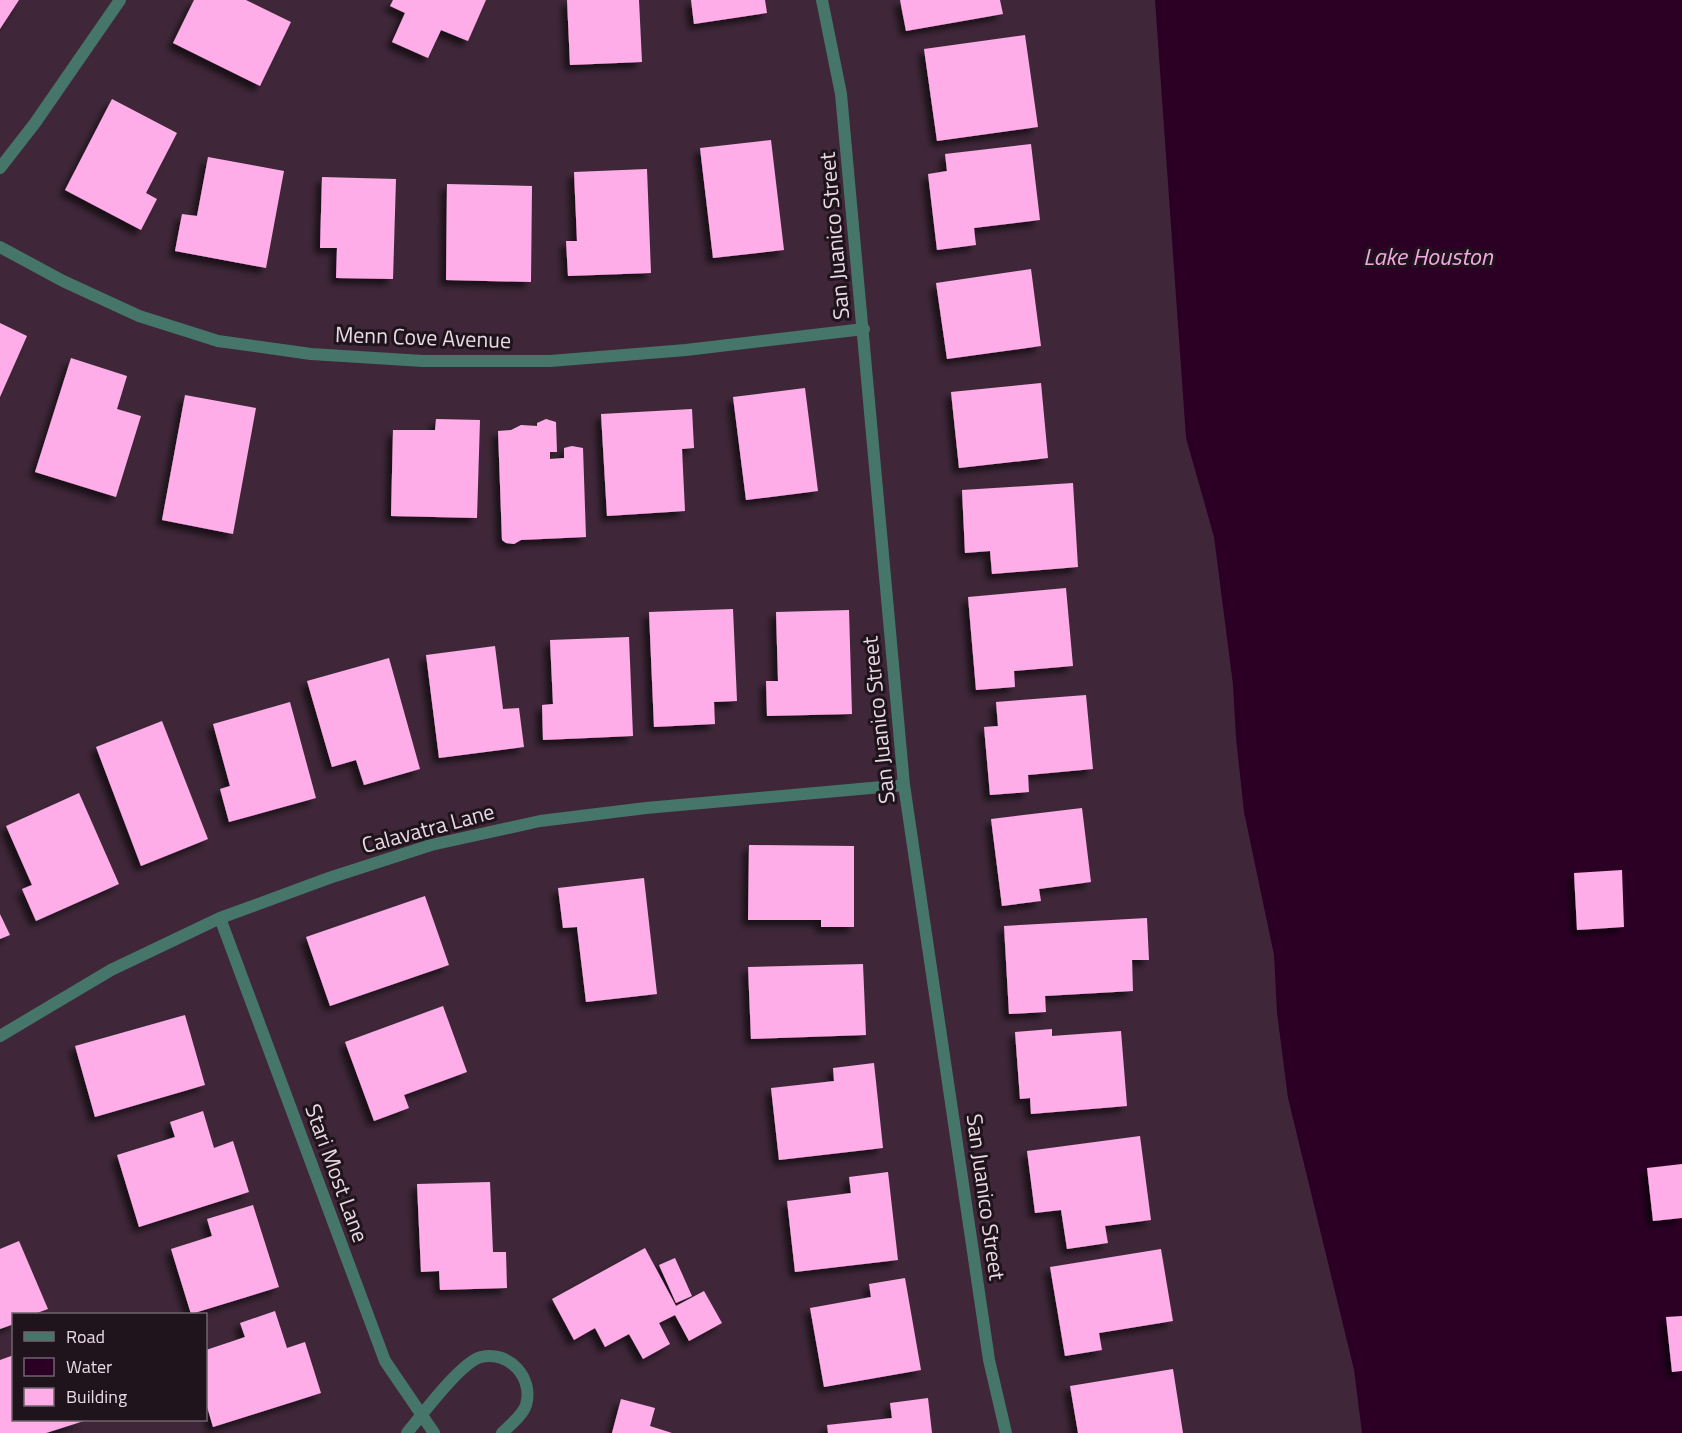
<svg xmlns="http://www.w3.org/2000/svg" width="1682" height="1433" font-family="'Titillium Web',sans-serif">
<defs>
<filter id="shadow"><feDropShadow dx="-5.5" dy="5.5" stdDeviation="3" flood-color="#0009"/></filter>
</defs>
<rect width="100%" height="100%" fill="#3f2739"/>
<path fill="#2c0025" d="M1155,0h527v1433h-320l-8,-63 -66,-272 -11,-85 -3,-58 -30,-143 -8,-74 -3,-53 -19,-148 -28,-99z"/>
<path fill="#feade9" filter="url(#shadow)" d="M0,0h19l-19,29z
M194,0h52l45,22 -31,64 -87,-43z
M393,0h93l-18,41 -27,-11 -13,28 -36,-16 13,-29 -15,-7z
M567,0h72l3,62 -72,3z
M691,0h74l2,13 -73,11z
M900,0h100l3,14 -97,17z
M1025,35l13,92 -101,14 -13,-92z
M112,99l65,34 -31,60 11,6 -16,31 -76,-40z
M771,140l13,110 -71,8 -13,-110z
M1031,144l9,76 -66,8 2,17 -39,5 -9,-76 19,-3 -2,-17z
M208,157l76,14 -18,97 -91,-17 7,-37 15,2z
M647,169l4,104 -83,3 -2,-35h11l-3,-69z
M322,177l74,2 -3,100 -57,-1 1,-30h-17z
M447,184l85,2 -1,96 -85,-2z
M1031,269l10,77 -94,13 -11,-76z
M0,323l27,13 -27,61z
M71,358l56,18 -10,33 24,7 -25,81 -81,-25z
M1041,383l7,75 -89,10 -8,-76z
M805,388l13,103 -72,9 -13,-103z
M185,395l71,13 -23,126 -71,-14z
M692,409l2,39 -12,1 3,62 -78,5 -6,-102z
M436,419l44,1 -3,98 -86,-2 2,-86h42z
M546,419l10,3 1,30h-7v7l14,-1v-10l8,-2 11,2 3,89 -65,3 -7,4 -8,-1 -4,-3 -4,-109 13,-1 10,-5 16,1v-3z
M1073,483l5,84 -86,7 -2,-23 -25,2 -3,-63z
M1066,588l7,78 -59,5 1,16 -39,3 -8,-93z
M733,609l4,92 -23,1 1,22 -61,3 -5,-115z
M849,610l3,104 -85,2 -1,-35h12l-2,-69z
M629,637l4,99 -90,4 -1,-35 11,-1 -3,-64z
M495,646l8,63 16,-1 5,39 -85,11 -13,-103z
M389,658l31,111 -56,16 -8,-25 -24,7 -25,-86z
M1086,695l7,74 -65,6 1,17 -39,3 -6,-68 14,-1 -2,-24z
M290,702l26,96 -87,24 -9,-33 10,-3 -17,-62z
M162,721l46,118 -67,27 -45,-119z
M79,793l40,91 -83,37 -14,-32 10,-4 -26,-59z
M1082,808l9,74 -52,7 2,12 -39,5 -11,-87z
M749,845l105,1v81h-33v-7h-73z
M1622,870l2,57 -47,3 -3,-57z
M644,878l13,116 -71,8 -9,-75 -14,1 -5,-40z
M425,896l24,69 -119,41 -24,-69z
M0,914l10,21 -10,4z
M1147,918l2,42h-17l1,31 -88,5 1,16 -37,2 -5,-88z
M863,964l3,71 -115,4 -3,-72z
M443,1006l24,66 -63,23 5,13 -35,13 -29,-79z
M185,1015l20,70 -110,32 -20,-71z
M1052,1029v7l69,-5 6,75 -96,8 -1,-16 -10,1 -5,-67z
M874,1063l9,85 -104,12 -8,-72 63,-7 -1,-13z
M203,1111l11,37 19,-7 16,51 -110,35 -22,-72 58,-18 -5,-15z
M1140,1136l11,84 -46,6 3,17 -41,6 -6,-39 -26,3 -8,-62z
M1682,1164v54l-29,3 -6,-53z
M888,1172l10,88 -103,12 -8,-71 64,-8 -2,-16z
M490,1182l3,70h13l1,36 -67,2 -1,-19 -18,1 -4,-88z
M253,1205l26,82 -88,27 -20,-65 41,-13 -5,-17z
M19,1241l29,68 -14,5h-20v10l-14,5v-80z
M645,1248l31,58 28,-15 18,32 -33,18 -14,-26 -16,8 11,21 -27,15 -14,-25 -24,13 -10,-19 -21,12 -22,-41z
M1161,1249l12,72 -74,12 3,17 -37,6 -15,-89z
M675,1258l17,38 -16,7 -17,-38z
M905,1278l16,92 -97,17 -14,-79 61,-11 -2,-13z
M275,1311l12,37 18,-6 16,51 -108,34 -7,-24v-53l39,-13 -5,-14z
M1682,1316v55l-10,1 -6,-55z
M14,1355v65h73l-41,13h-46v-73z
M1173,1369l10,64h-105l-8,-47z
M928,1398l4,35h-104l-1,-8 65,-7 -2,-15z
M621,1399l34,9 -5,18 22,7h-60z"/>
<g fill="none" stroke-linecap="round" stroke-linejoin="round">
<path stroke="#46756a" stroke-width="12" d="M822,0l19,94 63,691 85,575 17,73
M0,168l35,-45 85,-123
M0,247l63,34 76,35 79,25 93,13 112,7h127l136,-11 178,-21
M220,918l165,443 49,72
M0,1036l111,-66 109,-52 109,-40 102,-33 109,-24 106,-13 258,-23
M407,1433c15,-18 54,-71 74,-76 28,-7 53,21 45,48 -3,10 -17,21 -24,28"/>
</g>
<g text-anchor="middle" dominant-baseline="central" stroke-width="6" stroke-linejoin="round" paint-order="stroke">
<g font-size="22" fill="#e9d9e4" stroke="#1f141c">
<text transform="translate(834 236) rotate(-95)">San Juanico Street</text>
<text transform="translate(423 337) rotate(2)">Menn Cove Avenue</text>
<text transform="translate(878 720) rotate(-96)">San Juanico Street</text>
<text transform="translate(428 828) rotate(-15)">Calavatra Lane</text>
<text transform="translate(337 1173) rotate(70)">Stari Most Lane</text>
<text transform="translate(986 1197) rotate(82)">San Juanico Street</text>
</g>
<g font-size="24" font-style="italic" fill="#f6a6e2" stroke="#1f141c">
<text x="1428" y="256">Lake Houston</text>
</g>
</g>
<rect x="12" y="1313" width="195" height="108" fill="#1f141c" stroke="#70636c" stroke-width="1.5"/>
<rect x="24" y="1332" width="30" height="9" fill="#46756a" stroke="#70636c" stroke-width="1.5"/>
<text x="66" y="1343" font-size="18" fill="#e9d9e4">Road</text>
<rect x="24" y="1358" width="30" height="18" fill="#2c0025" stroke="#70636c" stroke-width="1.5"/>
<text x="66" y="1373" font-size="18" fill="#e9d9e4">Water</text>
<rect x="24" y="1388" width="30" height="18" fill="#feade9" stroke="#70636c" stroke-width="1.5"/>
<text x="66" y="1403" font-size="18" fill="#e9d9e4">Building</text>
</svg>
